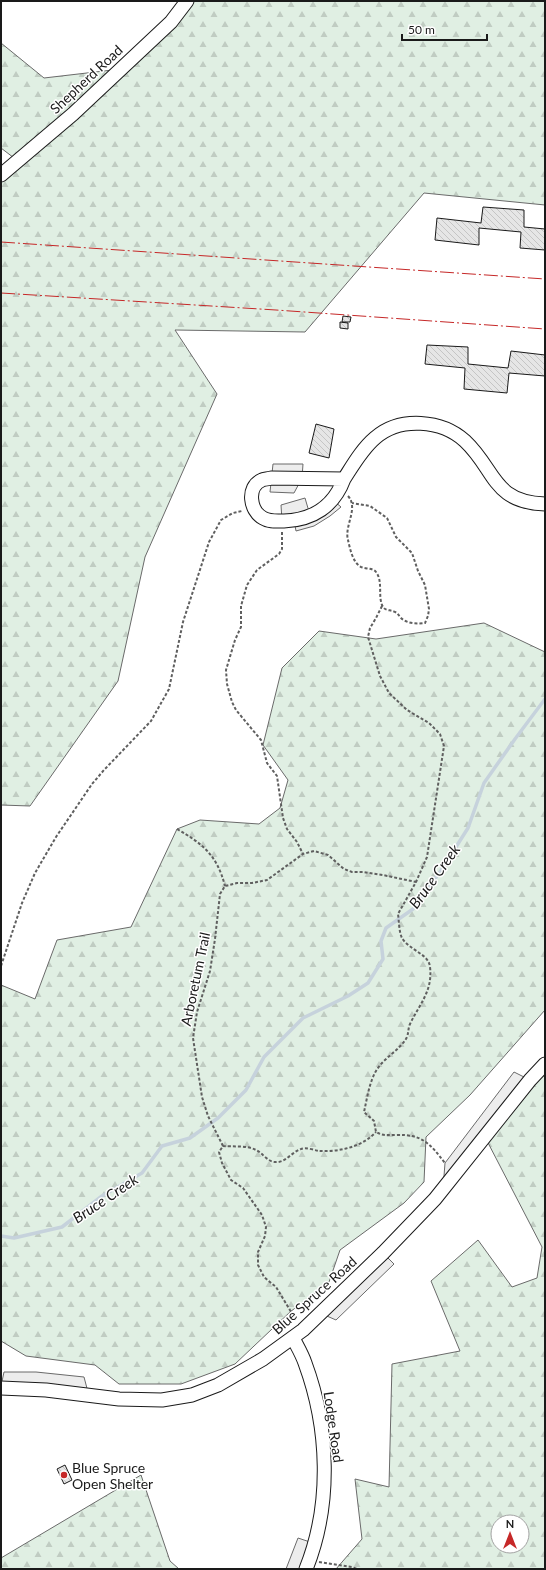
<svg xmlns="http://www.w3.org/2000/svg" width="546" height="1570" font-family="Lato,sans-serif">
<defs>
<pattern id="forest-firs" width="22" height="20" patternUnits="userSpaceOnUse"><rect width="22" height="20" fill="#e0efe3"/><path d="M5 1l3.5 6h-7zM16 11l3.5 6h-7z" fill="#c0ccc2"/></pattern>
<pattern id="building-back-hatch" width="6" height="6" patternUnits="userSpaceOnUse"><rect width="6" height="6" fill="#e6e6e6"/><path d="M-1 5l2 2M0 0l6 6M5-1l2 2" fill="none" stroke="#c5c5c5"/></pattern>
</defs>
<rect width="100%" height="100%" fill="#fff"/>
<path fill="url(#forest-firs)" stroke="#6a6a6a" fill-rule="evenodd" d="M187,1h358v204l-121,-12 -119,139 -130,-2 42,64 -72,163 -27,124 -88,125 -29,-1v-630l17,-14 -17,-13v-105l43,35 77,-9z
M484,623l61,29v358l-75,85 -44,42 -2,45 -20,21 -64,47 -11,32 -39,30 -55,52 -54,20h-62l-24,-19 -69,-9 -25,-15v-356l34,14 22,-59 74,-13 46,-98 23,-9 59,4 21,-16 8,-28 -25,-35 19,-77 37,-37 57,8z
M545,1064v505h-209l26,-30 -7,-60 34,8 3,-123 68,-13 -29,-70 47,-41 34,47 25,-9 5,-31 -57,-110zM498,1522h24v24h-24z
M141,1475l29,86 9,8h-178v-11z"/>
<path fill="#ededed" stroke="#6a6a6a" d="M273,464h30l-1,14 -8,15 -24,-1z
M305,498l5,17 23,-15 8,7 -11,9 -16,10 -18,5 -2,-11 -12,1 -1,-16z
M514,1072l16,8 -87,109 2,-26z
M383,1253l11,11 -58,56 -16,-7z
M4,1372h32l48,5 5,19 -88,-10z
M298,1538l12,4 -10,27h-14z"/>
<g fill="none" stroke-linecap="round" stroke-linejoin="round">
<path stroke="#c6d2dc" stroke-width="3.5" d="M1,1236l13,2 48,-11 40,-31 40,-23 20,-27 28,-8 28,-20 28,-28 18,-33 39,-39 45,-22 20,-13 15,-24 -2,-18 5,-13 27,-19 29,-40 26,-41 16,-45 31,-44 30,-40"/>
</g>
<path fill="url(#building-back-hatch)" stroke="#1a1a1a" d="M483,207l41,3v17l21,2v21l-25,-2 1,-16 -42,-4v17l-44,-5 2,-22 44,5z
M343,316l8,1 -1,5h-8z
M340,322l8,1v6l-8,-1z
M427,345l41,2v17l40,4 3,-17 34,4v21l-36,-3 -2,20 -43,-4 1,-21 -40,-4z
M316,424l18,5 -5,29 -20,-5z
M65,1465l7,15 -8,4 -7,-15z"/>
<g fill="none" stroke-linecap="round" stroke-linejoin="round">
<defs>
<path id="minor" d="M1,175l72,-61 98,-92 16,-21
M271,478l73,1c-10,27 -31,41 -60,42 -7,0 -15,1 -21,-3 -13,-7 -17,-31 -1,-38 2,-1 6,-1 9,-2z
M344,479c9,-14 18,-30 31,-41 25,-22 67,-18 90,3 31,29 27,61 80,63
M293,1338c4,8 9,16 12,25 24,65 27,141 1,206
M1,1388l45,2 73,9 43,1 30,-5 26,-10 45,-26 40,-29 80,-77 52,-54 95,-119 15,-16"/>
</defs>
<use href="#minor" stroke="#1a1a1a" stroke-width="15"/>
<path stroke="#5f5f5f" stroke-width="2" stroke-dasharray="3 2" stroke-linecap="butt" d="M348,496c11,12 -4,30 0,44 2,9 5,23 13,27 5,2 12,1 15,5 7,9 2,23 6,33 3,7 8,4 13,7 3,1 4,4 6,6 6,6 17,6 24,5l3,-7 1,-7 -4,-24 -7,-14 -6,-18 -16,-16 -9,-19 -17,-12 -18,-3
M282,532v17l-3,5 -22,16 -10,15 -6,21v21l-6,13 -9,30 1,14 5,18 4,8 25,30 6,23 10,13 6,42 4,11 10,13 6,12
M382,606l-6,12 -6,10 -2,9 12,39 9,17 18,17 22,13 11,11 4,12 -17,111 -11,25 -18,32c1,7 1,18 4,24 7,12 27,16 28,29 3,24 -11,38 -20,57 -3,7 0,11 -7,19 -8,10 -20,16 -27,28 -7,12 -9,28 -12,41l10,9 2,11c7,4 12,3 20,3 27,-1 34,9 49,28
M177,829c26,15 40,26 48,57
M1,966l21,-63 13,-30 21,-36 36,-53 12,-14 47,-49 18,-32 14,-67 26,-80 12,-22 12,-7 9,-2
M223,1146l-15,-30 -6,-19 -9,-59 4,-26 13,-41 5,-32 5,-45 5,-8 12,-3h15l15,-3 36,-26 11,-3 14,4 16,14 8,3h11l20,3 33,7
M296,1320l-20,-33 -12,-10 -6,-12v-13l7,-16 1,-9 -4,-12 -19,-27 -12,-8 -9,-17 -3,-11 4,-6c10,1 24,-1 33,4 7,3 12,13 21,12 9,0 15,-10 24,-13 5,-2 13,1 18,2 20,1 43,-4 57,-19
M319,1562l33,5 5,2"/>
<use href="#minor" stroke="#fff" stroke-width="13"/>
<path stroke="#c62828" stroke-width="1" stroke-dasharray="14 3 2 3" stroke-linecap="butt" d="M1,242l544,37
M1,293l275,17 269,19"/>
</g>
<circle fill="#c62828" stroke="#fff" stroke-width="1.5" cx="64" cy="1475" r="4"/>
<g text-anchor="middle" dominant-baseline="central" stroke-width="3" stroke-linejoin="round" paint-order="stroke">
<g font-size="14" fill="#1a1a1a" stroke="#fff">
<text transform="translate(86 79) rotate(-43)">Shepherd Road</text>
<text transform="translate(195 979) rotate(-78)">Arboretum Trail</text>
<text transform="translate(314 1295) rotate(-42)">Blue Spruce Road</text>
<text transform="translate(334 1427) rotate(82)">Lodge Road</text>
</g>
<g font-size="14" fill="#1a1a1a" stroke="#fff" text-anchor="start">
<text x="72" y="1467">Blue Spruce<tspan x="72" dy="16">Open Shelter</tspan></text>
</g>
<g font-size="15" font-style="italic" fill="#1a1a1a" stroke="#fff">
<text transform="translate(434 876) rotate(-54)">Bruce Creek</text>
<text transform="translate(105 1198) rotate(-34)">Bruce Creek</text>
</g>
</g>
<rect width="546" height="1570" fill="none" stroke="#1a1a1a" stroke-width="4"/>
<g transform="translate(510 1534)"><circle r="19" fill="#ffffff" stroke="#a3a3a3"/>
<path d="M0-3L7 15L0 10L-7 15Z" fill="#c62828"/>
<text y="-6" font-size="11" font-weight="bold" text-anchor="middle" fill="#1a1a1a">N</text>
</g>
<path d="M402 34v6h85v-6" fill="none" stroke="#1a1a1a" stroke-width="2"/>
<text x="408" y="34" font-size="12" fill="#1a1a1a" stroke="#ffffff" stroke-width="3" paint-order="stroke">50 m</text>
</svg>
